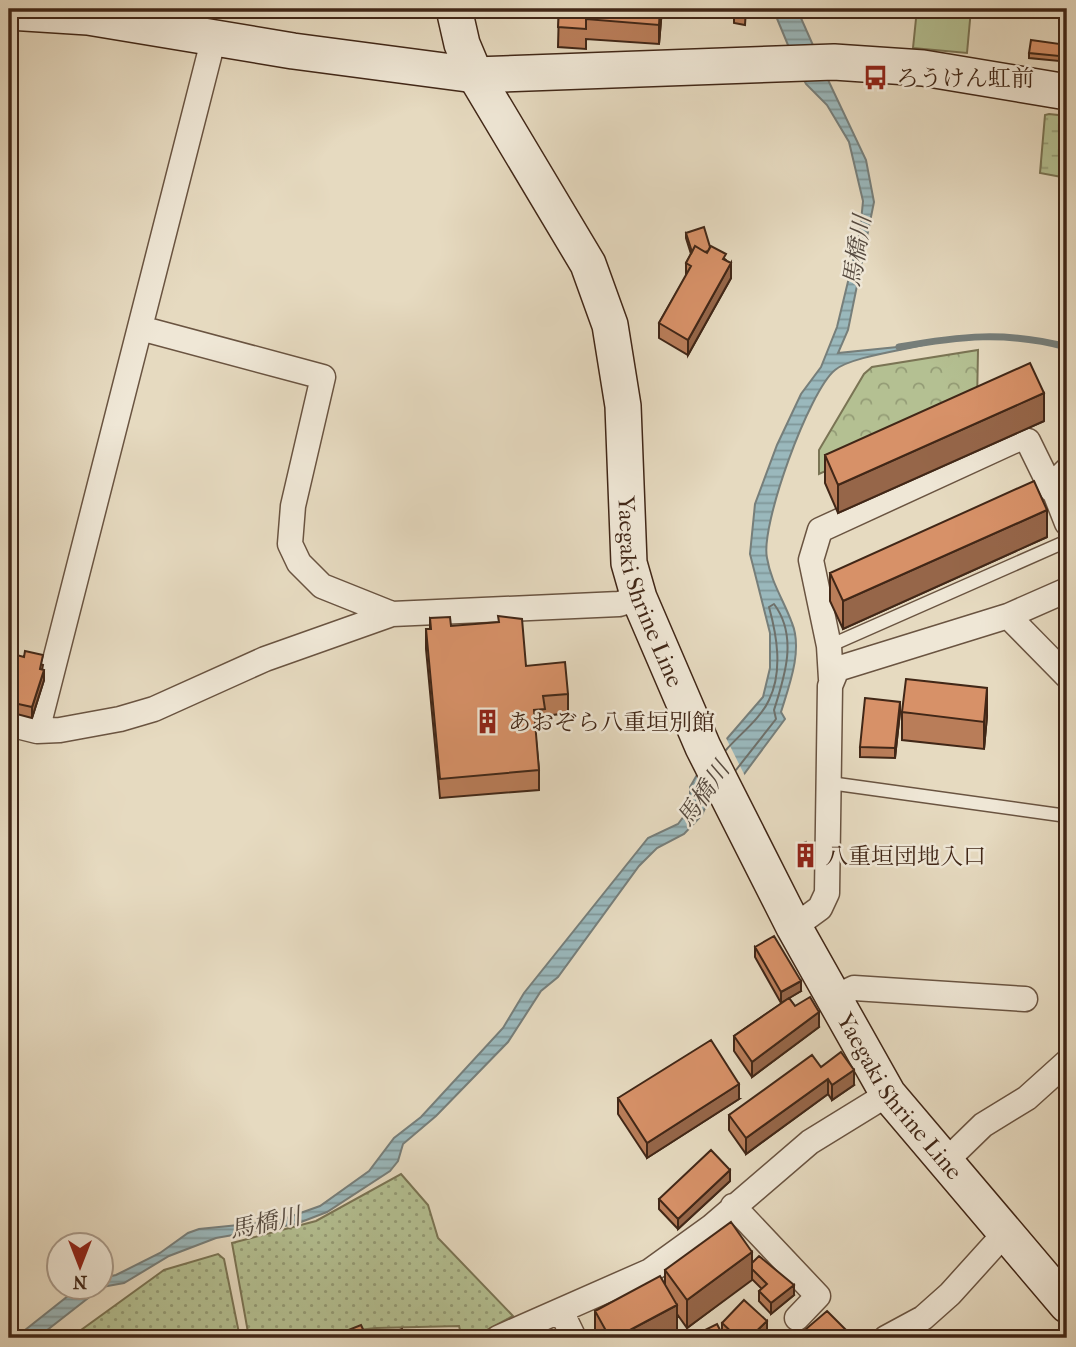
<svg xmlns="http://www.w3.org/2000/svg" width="1076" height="1347" font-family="'IM FELL French Canon','Noto Serif JP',serif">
<defs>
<pattern id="grass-dots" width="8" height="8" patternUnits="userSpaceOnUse" patternTransform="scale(1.75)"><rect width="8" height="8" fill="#b4c092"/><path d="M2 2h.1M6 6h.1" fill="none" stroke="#949c76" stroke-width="1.8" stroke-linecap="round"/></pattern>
<pattern id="wetland-marsh" width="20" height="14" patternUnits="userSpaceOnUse" patternTransform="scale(1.75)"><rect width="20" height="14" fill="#b4c092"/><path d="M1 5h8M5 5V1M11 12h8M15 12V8" fill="none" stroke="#949c76"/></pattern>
<pattern id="park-crowns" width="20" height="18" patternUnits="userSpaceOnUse" patternTransform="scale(1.75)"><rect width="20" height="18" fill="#b4c092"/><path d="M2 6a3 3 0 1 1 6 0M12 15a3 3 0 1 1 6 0" fill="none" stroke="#949c76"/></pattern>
<pattern id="water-rules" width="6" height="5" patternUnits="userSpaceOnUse" patternTransform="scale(1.75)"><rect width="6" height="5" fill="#9ab8bc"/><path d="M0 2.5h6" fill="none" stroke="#7f9698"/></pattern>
</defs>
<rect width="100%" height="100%" fill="#e6dac0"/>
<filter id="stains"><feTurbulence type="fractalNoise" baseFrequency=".00286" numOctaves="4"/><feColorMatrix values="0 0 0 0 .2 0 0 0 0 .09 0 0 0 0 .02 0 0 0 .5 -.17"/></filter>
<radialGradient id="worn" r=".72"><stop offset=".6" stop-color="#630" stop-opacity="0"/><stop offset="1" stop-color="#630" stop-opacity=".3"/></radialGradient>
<path fill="url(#grass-dots)" stroke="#7a7454" stroke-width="2" d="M401,1174l27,31 10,33 75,78 -41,22h-10l-3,-12 -83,2 -89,10h-38l-17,-95 84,-22z
M218,1254l6,5 16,79h-170l94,-68z"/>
<path fill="url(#wetland-marsh)" stroke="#7a7454" stroke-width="2" d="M1049,114l18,2v62l-27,-5 5,-58z"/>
<path fill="url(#park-crowns)" stroke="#7a7454" stroke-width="2" d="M978,350l-1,54 -158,70v-24l45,-76 8,-7z"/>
<path fill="#b4c092" stroke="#7a7454" stroke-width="2" d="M917,9h54l-4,44 -54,-5z"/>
<path fill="url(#water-rules)" stroke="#767e7a" stroke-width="2" d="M773,9h24l23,52 -25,1z
M796,65h25l45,95 8,42 -26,128 -10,23 89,-9c-22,6 -77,13 -92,26 -26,21 -75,156 -68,188 4,24 17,43 25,65 11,27 -3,63 -11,89l4,7 -55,74 -18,-37 51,-59 7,-29v-35l-20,-79 5,-50 22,-59 24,-51 20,-27 16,-40 23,-95 3,-31 -14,-59 -22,-37 -21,-21z
M705,761l4,38 -7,16 -18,19 -27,14 -18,18 -81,111 -17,14 -33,51 -72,74 -33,28 -5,17 -8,10 -63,41 -31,12 -80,14 -47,18 -45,27 -22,4v-9l14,-3 44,-22 28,-20 11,-4 79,-8 42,-15 49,-35 25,-33 27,-21 82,-89 21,-35 124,-155 30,-14 12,-16v-21z
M78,1288h23l-64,50h-22z"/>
<path fill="#e6dac0" d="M725,736l20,40 -13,19 -23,-41z"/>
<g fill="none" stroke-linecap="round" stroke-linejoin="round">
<path stroke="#6e706a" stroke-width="2" d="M726,750c13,-15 35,-32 43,-50 14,-29 8,-64 0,-93l5,-3c24,32 11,72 0,106l2,9 -40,51"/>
<path stroke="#767e7a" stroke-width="7" d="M899,347c61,-11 107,-16 168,0"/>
<defs>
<path id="lane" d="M829,646l238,-105
M830,783l237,33"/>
<path id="street" d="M140,328l183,49 -30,129 -3,38 9,19 23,23 70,28
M1067,470l-15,15 15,38
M1008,616l59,-26
M831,679l-2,-33 -18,-86 9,-30 198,-91 10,2 24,49
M9,724l28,7 23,-1 60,-11 34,-10 111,-50 127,-45 227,-10 20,-6
M37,731l177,-694
M794,927l26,-19 7,-15 3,-207 7,-17 171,-53 59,60
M833,998l21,-10 171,11
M946,1161l37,-36 44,-27 40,-36
M733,1206l85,90 -21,22
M561,1311l13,27
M498,1338l152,-67 61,-44 99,-85 78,-48
M886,1338l37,-20 27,-24 56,-62"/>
<g id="secondary">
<path id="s1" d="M454,9l8,35 13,31 113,189 22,61 13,81 6,157 10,35 64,149 91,180 94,167 179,211"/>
<path d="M9,12l79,5 205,34 182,24 359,-13 89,6 144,24"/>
</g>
</defs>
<use href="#lane" stroke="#6a5441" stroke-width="15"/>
<use href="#street" stroke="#6a5441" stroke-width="27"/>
<use href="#secondary" stroke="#412717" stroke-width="38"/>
<use href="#lane" stroke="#efe7d6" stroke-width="12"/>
<use href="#street" stroke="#efe7d6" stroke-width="24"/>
<use href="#secondary" stroke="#efe7d6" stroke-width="35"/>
</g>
<path fill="#b97d59" stroke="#412717" stroke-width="2" d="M559,9h103l-3,35 -73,-5v10l-28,-2z
M704,9h42l-1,16 -11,-2v-8l-30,-3z
M1060,49l-1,12 -30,-3v-5z
M686,233l24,14 16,13 5,18 -43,77 -29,-17v-15l27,-47v-13l5,-9 -5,-16z
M1066,364h1v59h-2z
M1044,421l-206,92 -13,-30v-28z
M1047,537l-204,92 -13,-28v-28z
M430,618l21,8 75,40 42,28v19l-23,3v13l-10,1 4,40v20l-99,8 -14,-149v-20h4z
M9,653l34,12 -1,5 2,10 -12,38 -23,-6z
M900,712l-5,46 -35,-1v-10z
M902,712l85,4 -3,33 -82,-9z
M798,845l13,16 -7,4 -6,-15z
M755,947l46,44 -12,7 6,8 24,21 -67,50 -18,-26v-15l54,-37 -7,4 -26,-46z
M821,1067l33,18 -22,15 -4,-6 -82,60 -17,-24v-15z
M618,1098l121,1 -92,59 -29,-44z
M730,1181l-52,48 -19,-20v-10z
M752,1263l42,32 -23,19 -12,-13v-10l3,-2 -10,-10 -65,49 -10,-14v19l-10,5h-72v-27l70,-27v-14z
M722,1323l45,8 -7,7h-33l-5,-5z"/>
<path fill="#966649" stroke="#412717" stroke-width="2" d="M660,9h2l-3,35v-19z
M731,263v15l-43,77v-15z
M1044,393v28l-206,92v-28z
M1047,510v27l-204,92v-28z
M44,670v10l-12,38v-11z
M987,688v28l-3,33v-27z
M900,702v10l-5,46v-10z
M811,856v5l-7,4v-6z
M801,981v10l-20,12v-11z
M819,1012v15l-67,50v-15z
M854,1070v15l-22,15v-15z
M828,1079v15l-82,60v-16z
M739,1084v15l-92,59v-15z
M730,1170v11l-52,48v-10z
M752,1252v28l-65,48v-28z
M794,1285v10l-23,19v-11z
M677,1305v28l-10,5h-52z
M767,1321v10l-7,7h-11z"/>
<path fill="#d79168" stroke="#412717" stroke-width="2" d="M559,9h101l-1,16 -73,-6v10l-28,-2z
M734,9h12l-1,6 -11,-2z
M1031,40l29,4 -1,12 -30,-3z
M704,227l6,20 -2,4 -3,1 -10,-6 -3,6 -6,-19z
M695,246l12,7 4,-7 15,8 -3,5 8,4 -43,77 -29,-17 32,-57 -5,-3z
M1030,363l14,30 -206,92 -13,-30z
M1066,364h1v31h-2z
M1034,481l13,29 -204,91 -13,-28z
M498,616l24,3 4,47 39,-4 3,32 -25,2 2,13 -11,1 5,60 -99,9 -14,-150h5l-1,-11 20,-1 1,9 48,-4z
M25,651l18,4 -3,14 4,1 -12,37 -23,-5v-49l15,4z
M906,679l81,9 -3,34 -82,-10z
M865,698l35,4 -5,46 -35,-1z
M806,842l5,14 -7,3 -6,-14z
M774,936l27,45 -20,11 -26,-45z
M810,997l9,15 -67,50 -18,-26 55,-38 6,8z
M711,1040l28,44 -92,59 -29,-45z
M841,1052l13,18 -22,15 -4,-6 -82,59 -17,-23 83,-60 9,12z
M711,1150l19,20 -52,49 -19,-20z
M731,1222l21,30 -65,48 -22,-30z
M759,1256l35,29 -23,18 -12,-12 8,-7 -15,-15v-6z
M660,1276l17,29 -62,33h-5l-15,-27z
M744,1300l23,21 -18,17h-11l-16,-15z
M827,1311l22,22 -6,5h-41l-3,-3z
M717,1324l7,14h-30l-1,-2z
M361,1325l6,13h-53l19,-8 3,5z
M402,1329l4,9h-28z"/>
<defs>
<symbol id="bus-bare" viewBox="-9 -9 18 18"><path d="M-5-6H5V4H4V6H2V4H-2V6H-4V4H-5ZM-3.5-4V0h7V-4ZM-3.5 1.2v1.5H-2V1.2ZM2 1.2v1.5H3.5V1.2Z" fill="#8f2418" stroke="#efe7d6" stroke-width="2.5" paint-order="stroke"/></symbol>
<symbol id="building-bare" viewBox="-9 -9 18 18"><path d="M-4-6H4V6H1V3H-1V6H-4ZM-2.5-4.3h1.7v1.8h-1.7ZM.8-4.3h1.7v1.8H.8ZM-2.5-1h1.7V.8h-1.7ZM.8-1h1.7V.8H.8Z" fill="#8f2418" stroke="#efe7d6" stroke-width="2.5" paint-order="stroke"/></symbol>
</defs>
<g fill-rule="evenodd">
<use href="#bus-bare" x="858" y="60" width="35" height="35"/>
<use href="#building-bare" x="470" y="704" width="35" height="35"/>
<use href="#building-bare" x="788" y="838" width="35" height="35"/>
</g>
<g text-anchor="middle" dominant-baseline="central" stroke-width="5" stroke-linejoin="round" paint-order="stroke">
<g font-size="23" fill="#412717" stroke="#efe7d6" text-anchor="start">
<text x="896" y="78">ろうけん虹前</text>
<text x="508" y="722">あおぞら八重垣別館</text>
<text x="825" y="856">八重垣団地入口</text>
</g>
<g font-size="23" fill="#412717" stroke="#efe7d6">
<text stroke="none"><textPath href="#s1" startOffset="626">Yaegaki Shrine Line</textPath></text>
<text stroke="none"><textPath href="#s1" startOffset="1194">Yaegaki Shrine Line</textPath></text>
</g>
<g font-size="24" font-style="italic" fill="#574b40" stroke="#efe7d6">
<text transform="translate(857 251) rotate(-81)">馬橋川</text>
<text transform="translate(703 794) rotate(-55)">馬橋川</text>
<text transform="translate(265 1223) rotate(-12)">馬橋川</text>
</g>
</g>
<rect width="1076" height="1347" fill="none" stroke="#e6dac0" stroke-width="35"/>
<rect x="10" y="10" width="1055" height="1326" fill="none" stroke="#412717" stroke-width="3.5"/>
<rect x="18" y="18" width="1041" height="1312" fill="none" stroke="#412717" stroke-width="2"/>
<g transform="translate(80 1266) rotate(180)"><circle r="33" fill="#efe7d6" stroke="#a99a8a" stroke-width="2"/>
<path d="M0-5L12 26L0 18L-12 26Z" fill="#8f2418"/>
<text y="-10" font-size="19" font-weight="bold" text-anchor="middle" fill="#412717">N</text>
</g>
<rect width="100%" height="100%" filter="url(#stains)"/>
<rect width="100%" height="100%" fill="url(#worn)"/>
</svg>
